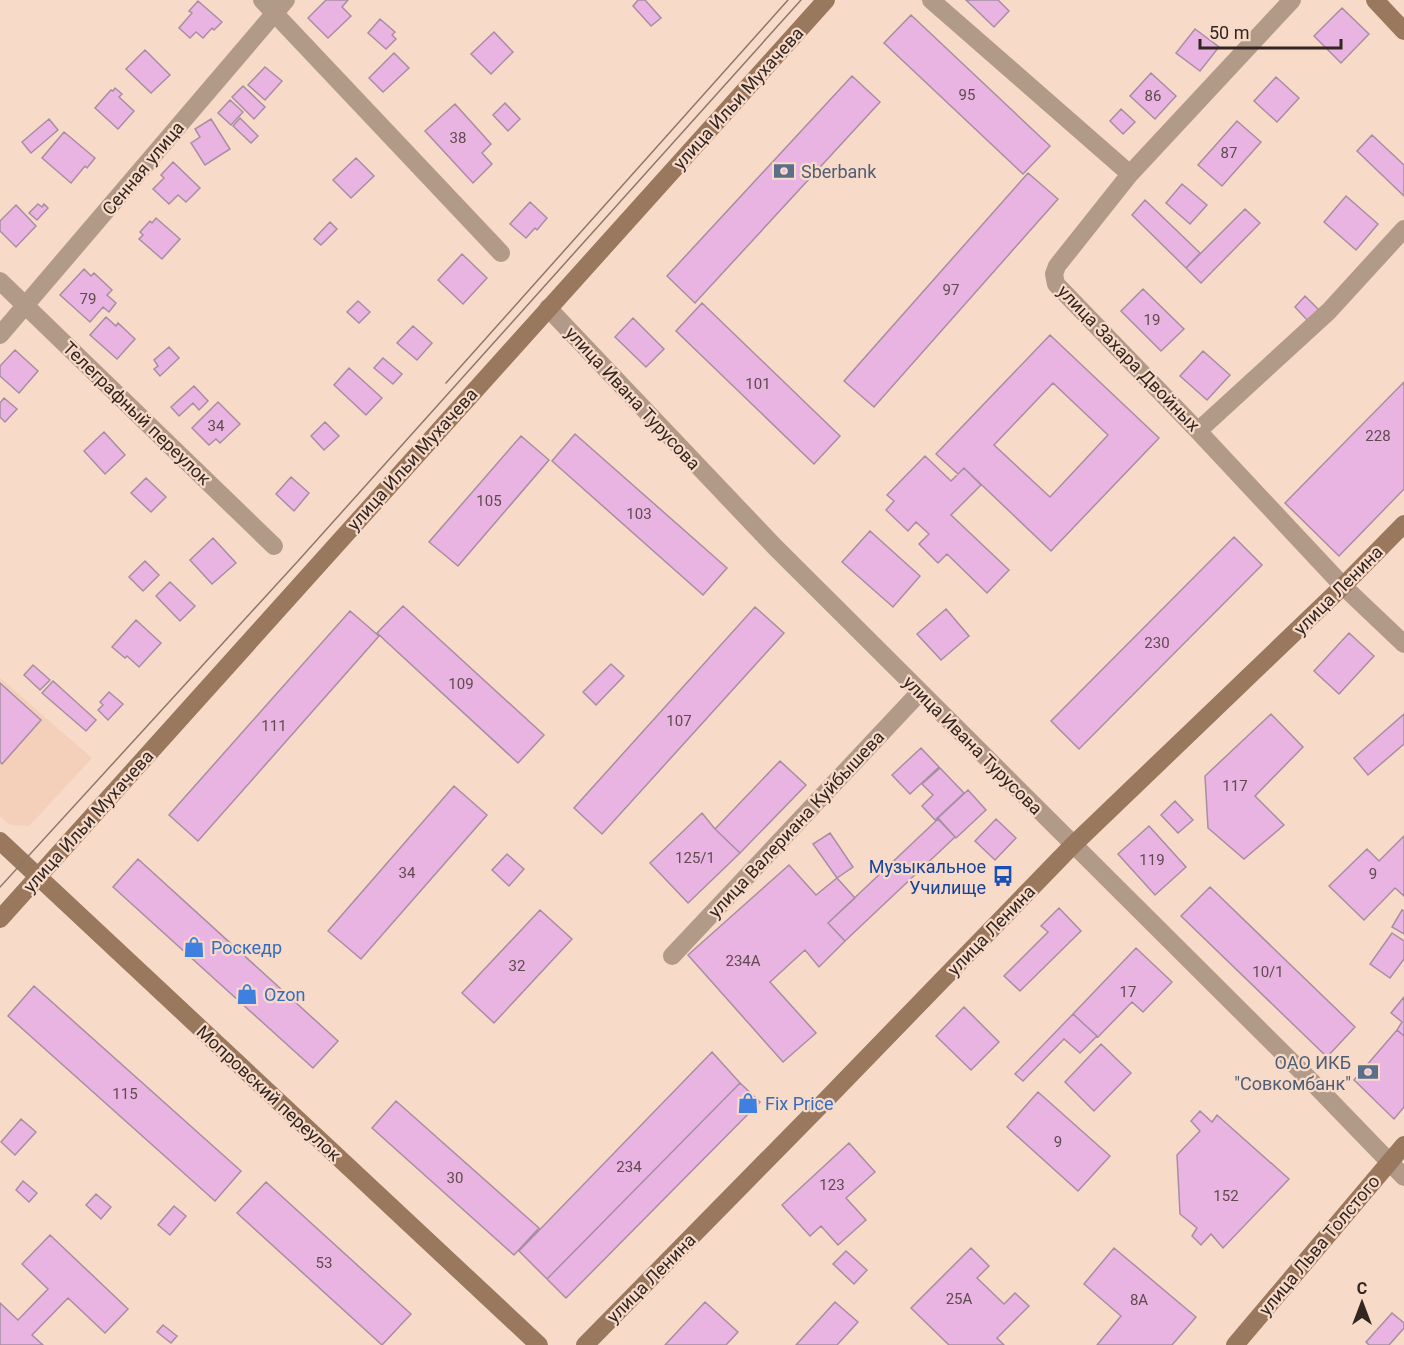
<svg xmlns="http://www.w3.org/2000/svg" width="1404" height="1345" font-family="Roboto,sans-serif">
<rect width="100%" height="100%" fill="#f8dac8"/>
<path fill="#f4cfb9" d="M0,678l92,80 -63,68 -19,-1 -10,-9z"/>
<path fill="#e9b4e1" stroke="#a78ea3" stroke-width="1.5" fill-rule="evenodd" d="M326,0h22l-6,7 9,9 -23,22 -20,-20z
M638,0h7l16,18 -10,8 -18,-20z
M966,0h32l11,11 -15,16z
M198,1l24,21 -8,8 -2,-2 -9,10 -7,-6 -6,6 -11,-10 13,-15 -3,-2z
M1342,8l27,26 -28,29 -27,-27z
M911,15l139,131 -27,28 -139,-131z
M380,19l15,13 -3,3 4,4 -10,10 -18,-16z
M1195,29l24,18 -19,24 -24,-18z
M494,32l19,20 -22,22 -20,-20z
M145,50l25,25 -19,18 -25,-24z
M394,53l15,15 -26,24 -14,-14z
M265,67l17,14 -17,19 -17,-15z
M1151,73l25,23 -21,23 -25,-23z
M852,76l28,26 -185,201 -28,-27z
M1276,77l23,21 -22,24 -23,-21z
M243,86l22,21 -11,12 -22,-22z
M115,88l7,6 -3,3 15,14 -16,18 -23,-21 16,-18 2,1z
M230,100l13,12 -12,13 -13,-12z
M505,103l15,16 -12,12 -15,-16z
M455,104l36,40 -9,9 10,11 -19,19 -48,-52z
M1121,109l14,13 -12,12 -13,-13z
M240,118l18,18 -7,7 -18,-17z
M49,119l9,11 -27,23 -9,-11z
M211,119l19,30 -25,16 -14,-22 9,-6 -5,-8z
M1237,121l24,21 -39,44 -24,-21z
M64,132l31,26 -8,10 -2,-2 -14,17 -29,-25z
M1372,135l32,30v31l-47,-45z
M356,158l18,18 -23,22 -18,-18z
M173,162l27,26 -14,14 -8,-7 -9,9 -16,-15 11,-11 -3,-3z
M1028,173l30,26 -184,208 -30,-26z
M1182,184l25,21 -17,19 -24,-21z
M1346,196l32,28 -22,26 -32,-28z
M1145,200l55,53 -14,15 -54,-53z
M530,202l17,16 -10,12 -2,-2 -9,10 -16,-14z
M38,204l4,3 2,-3 4,4 -11,12 -8,-7z
M16,205l20,21 -20,21 -16,-16v-10z
M1245,209l15,14 -59,60 -15,-15z
M156,218l24,21 -18,20 -23,-20 4,-4 -3,-3 10,-11 2,2z
M330,222l7,7 -16,16 -7,-6z
M462,254l25,24 -24,26 -25,-24z
M84,269l7,7 3,-3 18,17 -5,5 9,8 -7,9 -6,-5 -13,15 -30,-27z
M1143,289l41,40 -23,22 -40,-40z
M1305,296l14,14 -11,11 -13,-14z
M358,301l12,11 -11,11 -12,-11z
M702,303l138,133 -26,28 -138,-133z
M106,317l10,9 2,-3 17,16 -18,20 -27,-24z
M633,318l31,31 -18,18 -31,-30z
M413,326l19,17 -15,17 -20,-17z
M1050,335l109,103 -108,113 -87,-83 -6,6 -22,-20zM1053,383l55,52 -58,62 -56,-52z
M169,347l10,11 -19,18 -6,-7 4,-3 -4,-6z
M15,350l23,21 -19,22 -19,-17v-10z
M1203,351l27,24 -23,25 -27,-24z
M383,358l19,16 -9,10 -19,-16z
M349,368l33,30 -16,17 -32,-30z
M1404,382v107l-65,67 -54,-53z
M194,386l14,15 -9,9 -6,-7 -14,13 -8,-9z
M4,398l13,11 -12,13 -5,-5v-14z
M218,402l22,22 -20,19 -4,-4 -7,6 -17,-17z
M325,422l14,14 -15,14 -13,-14z
M104,432l21,23 -20,19 -21,-23z
M575,434l152,134 -24,27 -151,-134z
M521,436l28,24 -91,106 -29,-24z
M925,456l26,25 13,-13 17,17 -30,30 58,55 -22,23 -40,-39 -9,9 -19,-19 10,-10 -13,-12 -8,9 -22,-21 8,-9 -7,-6z
M291,477l18,16 -15,18 -18,-17z
M146,478l20,19 -15,15 -20,-19z
M870,531l50,45 -27,31 -51,-45z
M1234,537l28,28 -183,184 -28,-28z
M213,538l23,25 -24,21 -22,-24z
M145,561l14,14 -16,16 -14,-14z
M170,582l25,24 -15,15 -24,-25z
M403,606l141,129 -26,28 -141,-130z
M755,607l29,26 -182,201 -28,-26z
M946,609l23,27 -28,24 -24,-26z
M350,611l29,25 -181,205 -29,-26z
M136,620l25,23 -22,24 -12,-11 -2,2 -13,-11z
M1349,633l25,23 -35,38 -25,-23z
M611,664l13,12 -28,29 -13,-13z
M33,665l17,15 -10,10 -16,-15z
M53,681l43,39 -10,11 -44,-38z
M0,683l41,37 -39,44 -2,-2z
M109,692l14,12 -15,16 -10,-10 5,-5 -3,-3z
M1271,714l32,33 -48,49 29,29 -40,34 -36,-31 -3,-52z
M1404,714v30l-36,31 -14,-17z
M921,748l18,19 -29,27 -18,-19z
M780,761l26,24 -66,68 -25,-24z
M940,768l24,25 -29,27 -13,-14 11,-11 -11,-11z
M454,786l33,29 -126,144 -33,-28z
M968,790l18,20 -30,28 -18,-20z
M1175,801l18,19 -15,13 -17,-18z
M702,813l13,16 25,24 -52,50 -38,-40z
M938,819l17,18 -110,104 -17,-18z
M996,819l20,19 -21,22 -20,-19z
M1149,826l37,41 -31,28 -37,-41z
M830,833l23,34 -16,11 -24,-34z
M1404,836v60l-9,-8 -31,32 -35,-34 38,-37 12,12z
M507,854l17,15 -15,17 -17,-16z
M138,859l200,182 -25,27 -200,-181z
M789,865l27,30 21,-17 18,20 -27,25 17,18 -26,26 -14,-17 -35,32 46,51 -33,29 -95,-107z
M1210,887l145,140 -28,30 -146,-141z
M1059,908l22,23 -61,60 -16,-15 44,-44 -7,-6z
M540,910l32,29 -78,84 -32,-30z
M1402,910l2,1v23l-12,-7z
M1392,933l12,8v18l-14,19 -20,-14z
M1136,948l36,34 -29,30 -11,-10 -34,35 -25,-23z
M34,986l207,185 -26,30 -207,-185z
M1404,997v39l-7,-6 5,-8 -11,-9z
M964,1007l35,35 -28,28 -35,-34z
M1073,1014l24,22 -17,17 -16,-14 -41,42 -8,-7z
M1397,1030l7,6v71l-10,12 -40,-39z
M1101,1044l30,29 -37,38 -29,-29z
M712,1052l28,31 -193,196 -28,-28z
M740,1083l20,19 -194,196 -19,-19z
M1038,1092l72,64 -32,35 -71,-64z
M396,1101l143,127 -25,27 -142,-127z
M1200,1111l12,11 5,-7 72,64 -66,69 -12,-14 -10,11 -9,-9 5,-8 -17,-14 -3,-59 23,-24 -9,-10z
M21,1119l15,13 -21,23 -14,-13z
M849,1143l26,29 -29,26 20,22 -28,25 -17,-19 -11,10 -28,-31z
M23,1181l14,12 -8,9 -13,-12z
M266,1182l145,132 -29,31 -145,-132z
M96,1194l15,13 -10,12 -15,-14z
M174,1206l12,10 -16,19 -12,-10z
M50,1235l78,74 -23,24 -37,-35 -36,37 11,10h-43v-42l18,17 30,-31 -26,-25z
M971,1248l18,18 -12,12 27,26 11,-11 14,13 -32,32 7,7h-55l-38,-37z
M1114,1248l82,69 -24,28h-75l24,-29 -37,-32z
M846,1251l21,19 -13,14 -21,-20z
M705,1302l33,30 -12,13h-61z
M835,1302l23,20 -21,23h-41z
M1392,1313l12,10v5l-15,17h-20l-3,-3z
M163,1325l14,11 -6,7 -14,-11z"/>
<g fill="none" stroke-linecap="round" stroke-linejoin="round">
<path stroke="#b29a88" stroke-width="18" d="M262,0l239,253
M931,0l199,174
M1292,0l-162,174 -73,92 -3,8 2,10 142,147 145,155 61,58
M0,281l274,265
M548,308l227,239 541,539 88,91
M0,335l286,-335
M1198,431l131,-120 75,-82
M672,956l248,-264"/>
<path stroke="#9a785d" stroke-width="18" d="M1375,0l29,31
M0,841l539,504
M0,919l826,-919
M585,1345l235,-239 253,-261 270,-259 61,-62
M1235,1345l169,-200"/>
<path stroke="#8c786c" stroke-width="1.5" d="M446,383l342,-383
M0,887l298,-326 503,-561"/>
</g>
<defs>
<symbol id="bank-bare" viewBox="-9 -9 18 18"><path d="M-6-4H6V4H-6ZM0-2.3a2.3 2.3 0 1 0 0 4.6a2.3 2.3 0 1 0 0-4.6Z" fill="#5c6f8a" stroke="#f8dac8" stroke-width="2.5" paint-order="stroke"/></symbol>
<symbol id="bus-bare" viewBox="-9 -9 18 18"><path d="M-5-6H5V4H4V6H2V4H-2V6H-4V4H-5ZM-3.5-4V0h7V-4ZM-3.5 1.2v1.5H-2V1.2ZM2 1.2v1.5H3.5V1.2Z" fill="#1a4fb4" stroke="#f8dac8" stroke-width="2.5" paint-order="stroke"/></symbol>
<symbol id="shop-bare" viewBox="-9 -9 18 18"><path d="M-5-2.5h2.3a2.7 3.5 0 0 1 5.4 0H5L5.5 6h-11ZM-1.5-2.5h3a1.5 2.3 0 0 0-3 0Z" fill="#3f7fe0" stroke="#f8dac8" stroke-width="2.5" paint-order="stroke"/></symbol>
</defs>
<g fill-rule="evenodd">
<use href="#bank-bare" x="769" y="156" width="30" height="30"/>
<use href="#bus-bare" x="988" y="861" width="30" height="30"/>
<use href="#shop-bare" x="179" y="932" width="30" height="30"/>
<use href="#shop-bare" x="232" y="979" width="30" height="30"/>
<use href="#bank-bare" x="1353" y="1057" width="30" height="30"/>
<use href="#shop-bare" x="733" y="1088" width="30" height="30"/>
</g>
<g text-anchor="middle" dominant-baseline="central" stroke-width="4.5" stroke-linejoin="round" paint-order="stroke">
<g font-size="15" fill="#604a50">
<text x="967" y="95">95</text>
<text x="1153" y="96">86</text>
<text x="458" y="138">38</text>
<text x="1229" y="153">87</text>
<text x="951" y="290">97</text>
<text x="88" y="299">79</text>
<text x="1152" y="320">19</text>
<text x="758" y="384">101</text>
<text x="216" y="426">34</text>
<text x="1378" y="436">228</text>
<text x="489" y="501">105</text>
<text x="639" y="514">103</text>
<text x="1157" y="643">230</text>
<text x="461" y="684">109</text>
<text x="679" y="721">107</text>
<text x="274" y="726">111</text>
<text x="1235" y="786">117</text>
<text x="695" y="858">125/1</text>
<text x="1152" y="860">119</text>
<text x="407" y="873">34</text>
<text x="1373" y="874">9</text>
<text x="743" y="961">234А</text>
<text x="517" y="966">32</text>
<text x="1268" y="972">10/1</text>
<text x="1128" y="992">17</text>
<text x="125" y="1094">115</text>
<text x="1058" y="1142">9</text>
<text x="629" y="1167">234</text>
<text x="455" y="1178">30</text>
<text x="832" y="1185">123</text>
<text x="1226" y="1196">152</text>
<text x="324" y="1263">53</text>
<text x="959" y="1299">25А</text>
<text x="1139" y="1300">8А</text>
</g>
<g font-size="18" fill="#322720" stroke="#f8dac8">
<text transform="translate(738 98) rotate(-48)">улица Ильи Мухачева</text>
<text transform="translate(143 168) rotate(-50)">Сенная улица</text>
<text transform="translate(1129 358) rotate(46)">улица Захара Двойных</text>
<text transform="translate(633 398) rotate(47)">улица Ивана Турусова</text>
<text transform="translate(137 413) rotate(44)">Телеграфный переулок</text>
<text transform="translate(412 459) rotate(-48)">улица Ильи Мухачева</text>
<text transform="translate(1338 590) rotate(-45)">улица Ленина</text>
<text transform="translate(973 745) rotate(45)">улица Ивана Турусова</text>
<text transform="translate(88 821) rotate(-48)">улица Ильи Мухачева</text>
<text transform="translate(796 824) rotate(-47)">улица Валериана Куйбышева</text>
<text transform="translate(991 930) rotate(-46)">улица Ленина</text>
<text transform="translate(269 1093) rotate(43)">Мопровский переулок</text>
<text transform="translate(1319 1245) rotate(-50)">улица Льва Толстого</text>
<text transform="translate(651 1278) rotate(-45)">улица Ленина</text>
</g>
<g font-size="18" fill="#4e5e75" stroke="#f8dac8" text-anchor="start">
<text x="801" y="171">Sberbank</text>
<text x="1351" y="1062" text-anchor="end">ОАО ИКБ<tspan x="1351" dy="21">"Совкомбанк"</tspan></text>
</g>
<g font-size="18" fill="#164399" stroke="#f8dac8" text-anchor="end">
<text x="986" y="866">Музыкальное<tspan x="986" dy="21">Училище</tspan></text>
</g>
<g font-size="18" fill="#366cbe" stroke="#f8dac8" text-anchor="start">
<text x="211" y="947">Роскедр</text>
<text x="264" y="994">Ozon</text>
<text x="765" y="1103">Fix Price</text>
</g>
</g>
<g transform="translate(1362 1303)" stroke="#f8dac8" stroke-width="4.5" paint-order="stroke">
<path d="M0-4.5L10 22L0 15L-10 22Z" fill="#322720"/>
<text y="-9" font-size="16" font-weight="bold" text-anchor="middle" fill="#322720">С</text>
</g>
<path d="M1200 39v9h141v-9" fill="none" stroke="#322720" stroke-width="3"/>
<text x="1209" y="39" font-size="18" fill="#322720" stroke="#f8dac8" stroke-width="4.5" paint-order="stroke">50 m</text>
</svg>
